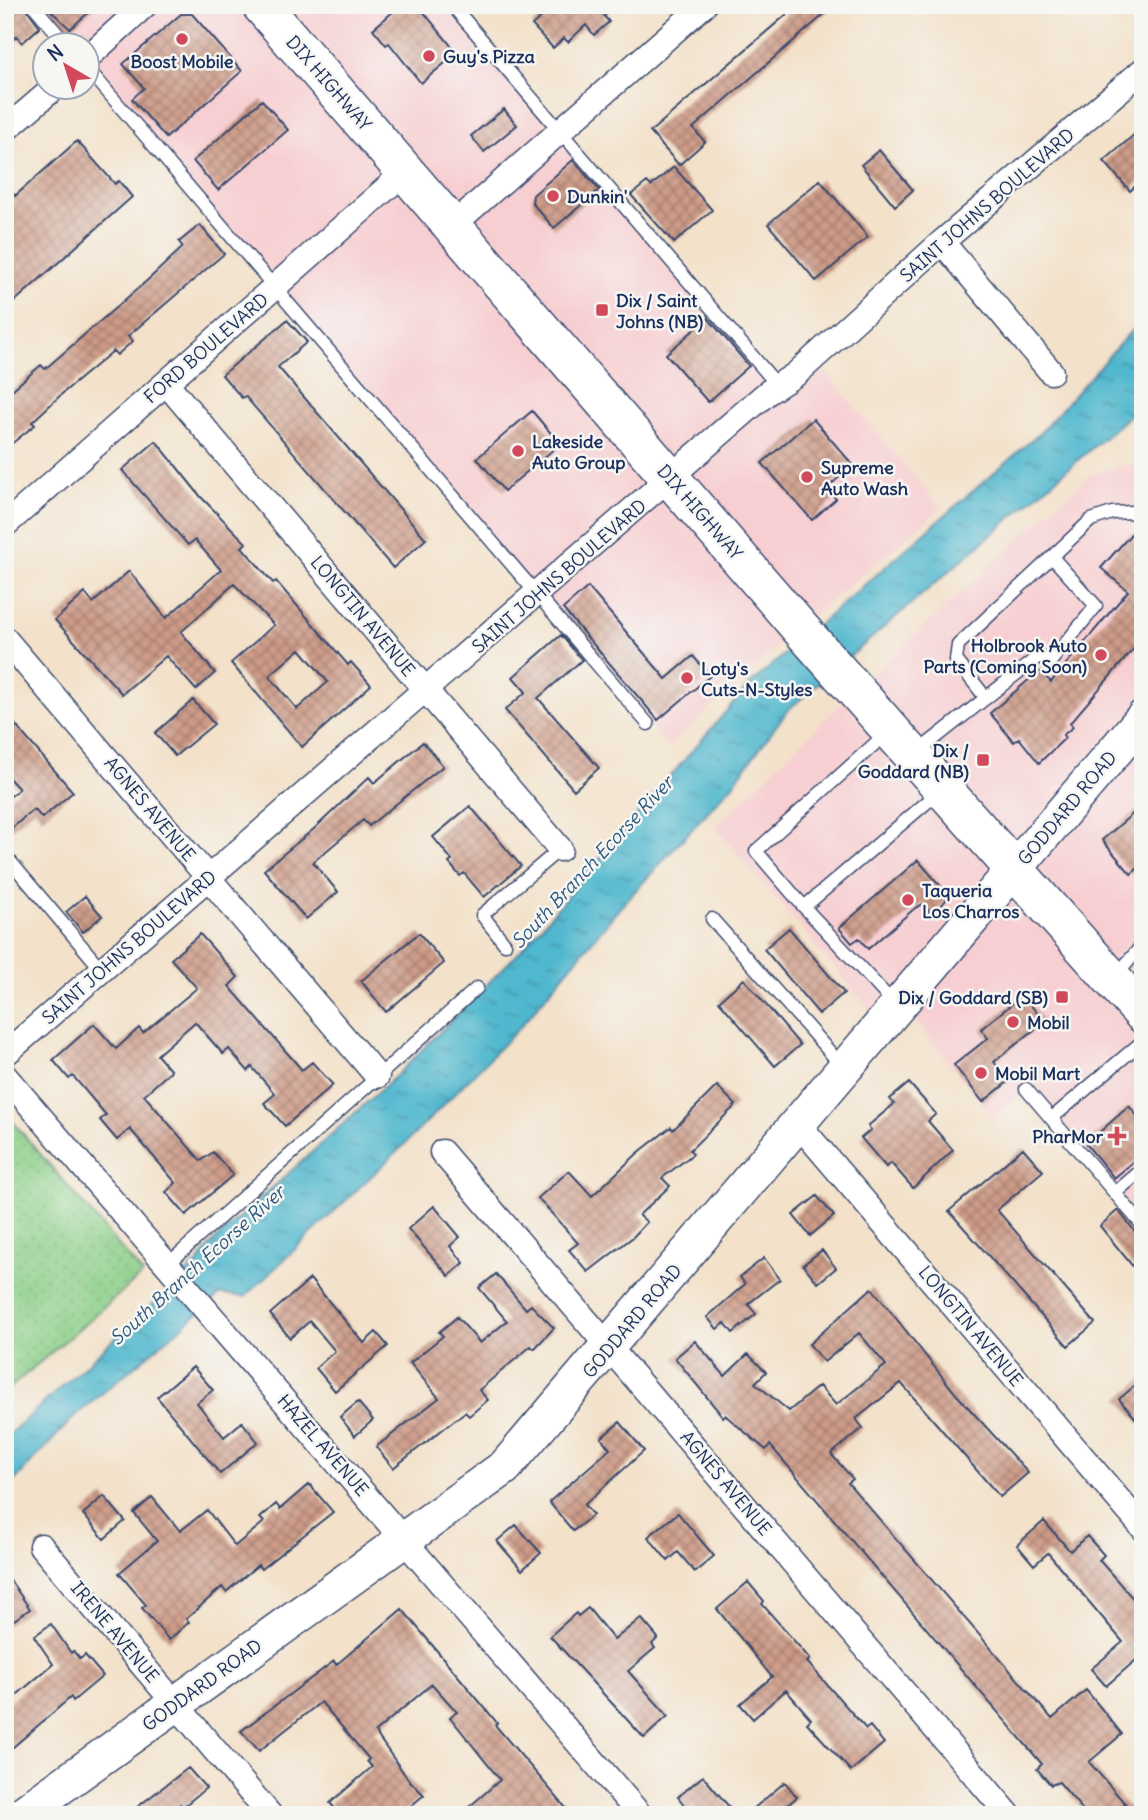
<svg xmlns="http://www.w3.org/2000/svg" width="1148" height="1820" font-family="Delius,sans-serif">
<defs>
<pattern id="park-dots" width="8" height="8" patternUnits="userSpaceOnUse" patternTransform="scale(1.75)"><rect width="8" height="8" fill="#8bcf88"/><path d="M2 2h.1M6 6h.1" fill="none" stroke="#77b278" stroke-width="1.8" stroke-linecap="round"/></pattern>
<pattern id="water-ripples" width="26" height="14" patternUnits="userSpaceOnUse" patternTransform="scale(1.75)"><rect width="26" height="14" fill="#50b7ce"/><path d="M2 4q2-2 4 0t4 0M15 11q2-2 4 0t4 0" fill="none" stroke="#4295aa"/></pattern>
<pattern id="building-cross-hatch" width="8" height="8" patternUnits="userSpaceOnUse" patternTransform="scale(1.75)"><rect width="8" height="8" fill="#ce9b87"/><path d="M0 0l8 8M0 8l8-8" fill="none" stroke="#a67f72"/></pattern>
</defs>
<rect width="100%" height="100%" fill="#f6f6f2"/>
<filter id="ink" filterUnits="userSpaceOnUse"><feTurbulence type="fractalNoise" baseFrequency=".0143" numOctaves="2"/><feDisplacementMap in="SourceGraphic" scale="14" xChannelSelector="R" yChannelSelector="G"/><feConvolveMatrix kernelMatrix="1 2 1 2 8 2 1 2 1" color-interpolation-filters="sRGB"/></filter>
<filter id="wash" filterUnits="userSpaceOnUse"><feTurbulence type="fractalNoise" baseFrequency=".00686" numOctaves="4" result="noise"/><feDisplacementMap in="SourceGraphic" scale="28" xChannelSelector="R" yChannelSelector="G"/><feGaussianBlur stdDeviation="1.57" result="paint"/><feColorMatrix in="noise" values="0 0 0 0 0 0 0 0 0 0 0 0 0 0 0 0 0 1.4 0 .05"/><feComposite in="paint" operator="in"/></filter>
<g filter="url(#wash)">
<rect width="100%" height="100%" fill="#f3e1c9"/>
<path fill="#f7cfd2" d="M33,5h419l325,381 36,-28 129,150 -143,119 -131,120 -580,-678v-23l-20,-1z
M1141,461l2,2v763l-117,-137 -33,28 -91,-113 -19,21 -168,-198 141,-138 234,-214z"/>
<path fill="url(#park-dots)" stroke="#537f73" stroke-width="2" d="M5,1113l138,161 -138,118z"/>
<path fill="url(#water-ripples)" stroke="#367396" stroke-width="2" d="M1143,323v81l-355,306 -55,74 -117,128 -95,114 -115,117 -161,154 -24,-3 -147,123 -69,74v-53l191,-173 18,-24 184,-167 124,-125 226,-263 293,-254 90,-101z"/>
<g id="blocks">
<path fill="url(#building-cross-hatch)" fill-rule="evenodd" d="M5,5h19l16,22 -18,16 -5,-7 -12,11z
M45,5h52l-27,24z
M401,5h17l39,48 -36,30 -32,-40 -3,2 -13,-16z
M537,5h80l-13,11 5,6 -15,13 -8,-10 -18,17 -4,-4 -11,10 -21,-23 13,-11z
M780,5h55l-142,123 12,14 -26,23 -29,-33 137,-118z
M181,14h11l50,57 -76,67 -34,-39 12,-11 -21,-24z
M262,100l26,30 -70,60 -25,-29z
M504,109l13,16 -33,27 -13,-16z
M1143,127v52l-13,12 -26,-30z
M77,141l38,43 4,-3 13,16 -127,113v-125l10,11z
M879,150l34,40 -18,16 -34,-41z
M573,160l26,30 -45,38 -22,-25 1,-8z
M674,167l38,43 -38,33 -43,-48 16,-13 4,4z
M820,180l48,57 -52,44 -48,-57z
M200,225l24,29 -96,82 5,5 -16,14 -4,-4 -49,41 -32,30 3,3 -30,24v-53l36,-31 4,4 105,-91 33,-31 -4,-5z
M708,318l41,48 -41,36 -42,-48z
M287,320l20,22 -29,25 148,172 -33,29 -148,-172 -3,2 -20,-23z
M532,411l28,33 -56,47 -27,-33z
M813,419l40,46 -26,23 9,11 -24,21 -50,-57z
M156,441l45,56 45,46 -4,4 31,36 3,-2 72,84 3,-3 20,23 -69,62 -71,-84 43,-38 -40,-41 -53,48 34,41 -19,17 -30,-34 -44,38 -67,-74 30,-27 8,10 36,-32 37,47 55,-48 -26,-30 -7,5 -66,-75zM300,649l28,33 -31,27 -28,-33z
M1132,533l11,10v95l-73,85 3,4 -10,8 2,3 -26,25 -20,-25 -5,4 -24,-29 49,-42 12,11 77,-91 -27,-23z
M588,587l78,92 27,-23 17,20 -52,44 -95,-111z
M561,635l21,25 -44,38 61,70 -25,22 -69,-80 21,-18 -13,-15z
M193,700l21,24 -39,32 -20,-23z
M5,713l68,79 -31,26 -8,-9 -29,25v-33l14,-12 -14,-15z
M423,742l20,24 -74,60 -6,-6 -50,42 25,30 -32,27 -42,-49 51,-42 54,-51 5,6z
M1143,805v59l-12,10 -29,-34z
M470,806l51,60 -37,31 -20,-24 -4,3 -11,-13 3,-3 -19,-23z
M918,860l31,36 -16,20 -10,-12 -8,4 -47,41 -9,-11 -7,5 -13,-15z
M85,896l17,20 -19,16 -17,-20z
M789,928l55,65 -25,21 -55,-65z
M419,933l25,30 -58,49 -25,-31z
M200,934l38,43 -9,9 73,84 10,-8 21,23 -48,41 -21,-23 11,-9 -23,-27 -4,4 -19,-22 -6,5 -28,-32 -38,33 14,16 -27,24 57,66 12,-9 20,23 -47,40 -20,-23 10,-9 -46,-54 -13,11 -17,-20 6,-5 -33,-39 -4,3 -16,-19 41,-36 22,25 23,-21 4,5 54,-45 -26,-29z
M744,979l56,66 -25,21 -56,-65z
M1023,995l21,27 -50,40 15,19 -26,21 -29,-37 34,-27 -7,-9z
M909,1083l27,31 -8,7 25,29 -40,38 -22,-25 -5,4 -25,-29 10,-8 -3,-4 26,-22 -4,-5z
M717,1086l19,19 -46,45 3,4 -31,24 8,8 -31,29 8,7 -14,15 -45,35 -19,-22 9,-7 -40,-45 31,-27 23,25 46,-43 33,-26 2,3z
M1129,1106l14,17v31l-29,24 -28,-34z
M1023,1148l20,23 -46,39 98,113 -27,23 -119,-135z
M817,1196l17,20 -24,20 -17,-21z
M434,1206l26,31 -10,9 14,17 -15,13 -41,-47z
M1118,1210l22,28 3,-2v43l-43,-53z
M822,1250l14,18 -18,15 -15,-18z
M764,1258l16,21 -32,25 8,10 -23,19 -8,-10 -8,6 -10,-12 38,-33 -5,-7z
M496,1274l30,35 5,-4 23,23 -20,21 -3,-3 -52,44 9,10 -19,16 -4,-4 -72,56 -17,-21 63,-49 -29,-35 33,-27 -4,-4 18,-15 23,26 27,-22 -28,-33z
M310,1279l54,64 12,-11 12,14 -53,45 -19,-23 19,-17 -25,-30 -20,17 -20,-24z
M872,1288l84,106 72,79 -28,24 -99,-114 -45,36 7,9 -32,26 22,25 -5,4 204,236 34,-29 14,17 22,27 -33,28 46,53h-48l-28,-33 -8,3 -14,-16 5,-5 -272,-319 -4,5 -41,-35 -2,2 -48,-59 20,-17 30,35 23,-22 18,18 -11,11 34,28 30,-25 17,19 50,-40 -27,-32 -35,29 -15,-18z
M193,1367l20,23 -16,13 27,34 18,-15 16,20 -38,32 -63,-77z
M1143,1379v48l-24,-28z
M358,1402l15,18 -18,16 -15,-19z
M620,1422l24,29 -60,54 9,10 -20,16 -24,-29 61,-53 -9,-11z
M309,1484l24,28 -72,57 -3,-4 -32,27 -4,-5 -36,32 3,3 -20,18 -27,-32 4,-3 -27,-32 38,-32 -23,-28 18,-16 28,34 27,-21 28,36 29,-24 -4,-4 16,-14 4,5z
M104,1496l21,25 -21,18 -21,-25z
M678,1513l36,43 -19,16 -17,-20 -10,9 -20,-24z
M1044,1521l26,30 17,-15 17,19 -5,5 44,50v55l-6,-6 -31,27 -15,-17 32,-27 -75,-89 -14,12 -17,-20z
M516,1525l25,28 -19,17 -25,-29z
M5,1573l25,36 -25,17z
M748,1582l16,19 -2,3 48,55 -3,3 59,67 4,-3 14,17 -33,28 -44,-48 4,-4 -25,-29 -33,29 -13,-15 32,-27 -55,-68z
M588,1608l26,32 27,-22 17,20 -6,6 3,4 -27,23 40,45 -24,22 -94,-102 26,-23 2,3z
M402,1609l87,104 8,10 -2,2 77,90h-112l40,-35 -50,-63 7,-5 -25,-28 -57,48 33,47 16,16 -24,20h-59l-11,-12 42,-36 -5,-6 2,-2 -48,-57 -62,49 -18,-20 93,-70 2,4z
M51,1624l20,29 2,-2 7,8 5,-4 18,21 -30,25 -2,-4 -66,57v-49l48,-41 -19,-28z
M188,1768l18,20 -23,19 -3,-3 -9,8 2,3h-46z
M703,1776l33,39h-37l-6,-8 -4,4 -11,-14z
M785,1782l12,15 -21,18h-30z"/>
</g>
</g>
<g filter="url(#ink)">
<use href="#blocks" fill-opacity="0" stroke="#3b4a6e" stroke-width="2"/>
<g fill="none" stroke-linecap="round" stroke-linejoin="round">
<defs>
<path id="lane" d="M33,5l35,41
M452,5l326,381
M88,69l560,655
M986,698l-30,-38 2,-15 133,-125 21,-7 20,-1 11,9
M888,732l-132,119 48,56 135,-115
M915,754l124,-98 12,5 45,-55 -44,-49
M5,855l97,115
M804,907l93,100
M712,919l131,148
M505,944l-23,-29 78,-66
M1116,976l27,-32
M1026,1089l117,137
M1052,1118l91,-77
M1115,1193l28,-24
M168,1264l309,-276"/>
<path id="street" d="M88,57l57,-52
M5,130l49,-42
M453,225l251,-220
M942,242l109,130
M166,383l394,466
M5,525l401,-354
M5,639l372,437
M5,1054l762,-661 29,-19 146,-132 201,-172
M5,1076l635,739
M799,1125l344,403
M442,1152l567,663
M41,1546l229,269"/>
<path id="secondary" d="M21,1815l484,-348 638,-749"/>
<path id="primary" d="M261,5l538,622 344,387"/>
</defs>
<use href="#lane" stroke="#3b4a6e" stroke-width="15"/>
<use href="#street" stroke="#3b4a6e" stroke-width="27"/>
<use href="#secondary" stroke="#3b4a6e" stroke-width="38"/>
<use href="#primary" stroke="#3b4a6e" stroke-width="41"/>
<use href="#lane" stroke="#fff" stroke-width="12"/>
<use href="#street" stroke="#fff" stroke-width="24"/>
<use href="#secondary" stroke="#fff" stroke-width="35"/>
<use href="#primary" stroke="#fff" stroke-width="38"/>
</g>
</g>
<g fill="#d1495b" stroke="#f6f6f2" stroke-width="2.5">
<circle cx="182" cy="39" r="7"/>
<circle cx="429" cy="56" r="7"/>
<circle cx="553" cy="196" r="7"/>
<rect x="595" y="303" width="14" height="14" rx="3.5"/>
<circle cx="518" cy="451" r="7"/>
<circle cx="807" cy="477" r="7"/>
<circle cx="1101" cy="655" r="7"/>
<circle cx="687" cy="678" r="7"/>
<rect x="976" y="753" width="14" height="14" rx="3.5"/>
<circle cx="908" cy="900" r="7"/>
<rect x="1055" y="990" width="14" height="14" rx="3.5"/>
<circle cx="1013" cy="1022" r="7"/>
<circle cx="981" cy="1073" r="7"/>
<path d="M1113.5 1125.5h7v7h7v7h-7v7h-7v-7h-7v-7h7z"/>
</g>
<g text-anchor="middle" dominant-baseline="central" stroke-width="5" stroke-linejoin="round" paint-order="stroke">
<g font-size="18" font-weight="bold" fill="#1b2f5e" stroke="#f6f6f2" text-anchor="start">
<text x="443" y="56">Guy's Pizza</text>
<text x="182" y="61" text-anchor="middle">Boost Mobile</text>
<text x="567" y="196">Dunkin'</text>
<text x="616" y="300">Dix / Saint<tspan x="616" dy="21">Johns (NB)</tspan></text>
<text x="532" y="441">Lakeside<tspan x="532" dy="21">Auto Group</tspan></text>
<text x="821" y="467">Supreme<tspan x="821" dy="21">Auto Wash</tspan></text>
<text x="1087" y="645" text-anchor="end">Holbrook Auto<tspan x="1087" dy="21">Parts (Coming Soon)</tspan></text>
<text x="701" y="668">Loty's<tspan x="701" dy="21">Cuts-N-Styles</tspan></text>
<text x="969" y="750" text-anchor="end">Dix /<tspan x="969" dy="21">Goddard (NB)</tspan></text>
<text x="922" y="890">Taqueria<tspan x="922" dy="21">Los Charros</tspan></text>
<text x="1048" y="997" text-anchor="end">Dix / Goddard (SB)</text>
<text x="1027" y="1022">Mobil</text>
<text x="995" y="1073">Mobil Mart</text>
<text x="1103" y="1136" text-anchor="end">PharMor</text>
</g>
<g font-size="18" fill="#1b2f5e" stroke="#f6f6f2">
<text transform="translate(329 83) rotate(49)">DIX HIGHWAY</text>
<text transform="translate(987 205) rotate(-41)">SAINT JOHNS BOULEVARD</text>
<text transform="translate(206 348) rotate(-41)">FORD BOULEVARD</text>
<text transform="translate(700 512) rotate(49)">DIX HIGHWAY</text>
<text transform="translate(559 576) rotate(-41)">SAINT JOHNS BOULEVARD</text>
<text transform="translate(363 616) rotate(50)">LONGTIN AVENUE</text>
<text transform="translate(1067 808) rotate(-50)">GODDARD ROAD</text>
<text transform="translate(150 809) rotate(50)">AGNES AVENUE</text>
<text transform="translate(129 947) rotate(-41)">SAINT JOHNS BOULEVARD</text>
<text transform="translate(632 1321) rotate(-50)">GODDARD ROAD</text>
<text transform="translate(971 1326) rotate(50)">LONGTIN AVENUE</text>
<text transform="translate(323 1445) rotate(49)">HAZEL AVENUE</text>
<text transform="translate(726 1483) rotate(50)">AGNES AVENUE</text>
<text transform="translate(115 1632) rotate(50)">IRENE AVENUE</text>
<text transform="translate(202 1685) rotate(-36)">GODDARD ROAD</text>
</g>
<g font-size="19" font-style="italic" fill="#2b5880" stroke="#f6f6f2">
<text transform="translate(592 862) rotate(-47)">South Branch Ecorse River</text>
<text transform="translate(197 1265) rotate(-42)">South Branch Ecorse River</text>
</g>
</g>
<rect width="1148" height="1820" fill="none" stroke="#f6f6f2" stroke-width="28"/>
<g transform="translate(66 66) rotate(321)"><circle r="33" fill="#f6f6f2" stroke="#9ea6b7" stroke-width="2"/>
<path d="M0-5L12 26L0 18L-12 26Z" fill="#d1495b"/>
<text y="-10" font-size="19" font-weight="bold" text-anchor="middle" fill="#1b2f5e">N</text>
</g>
</svg>
